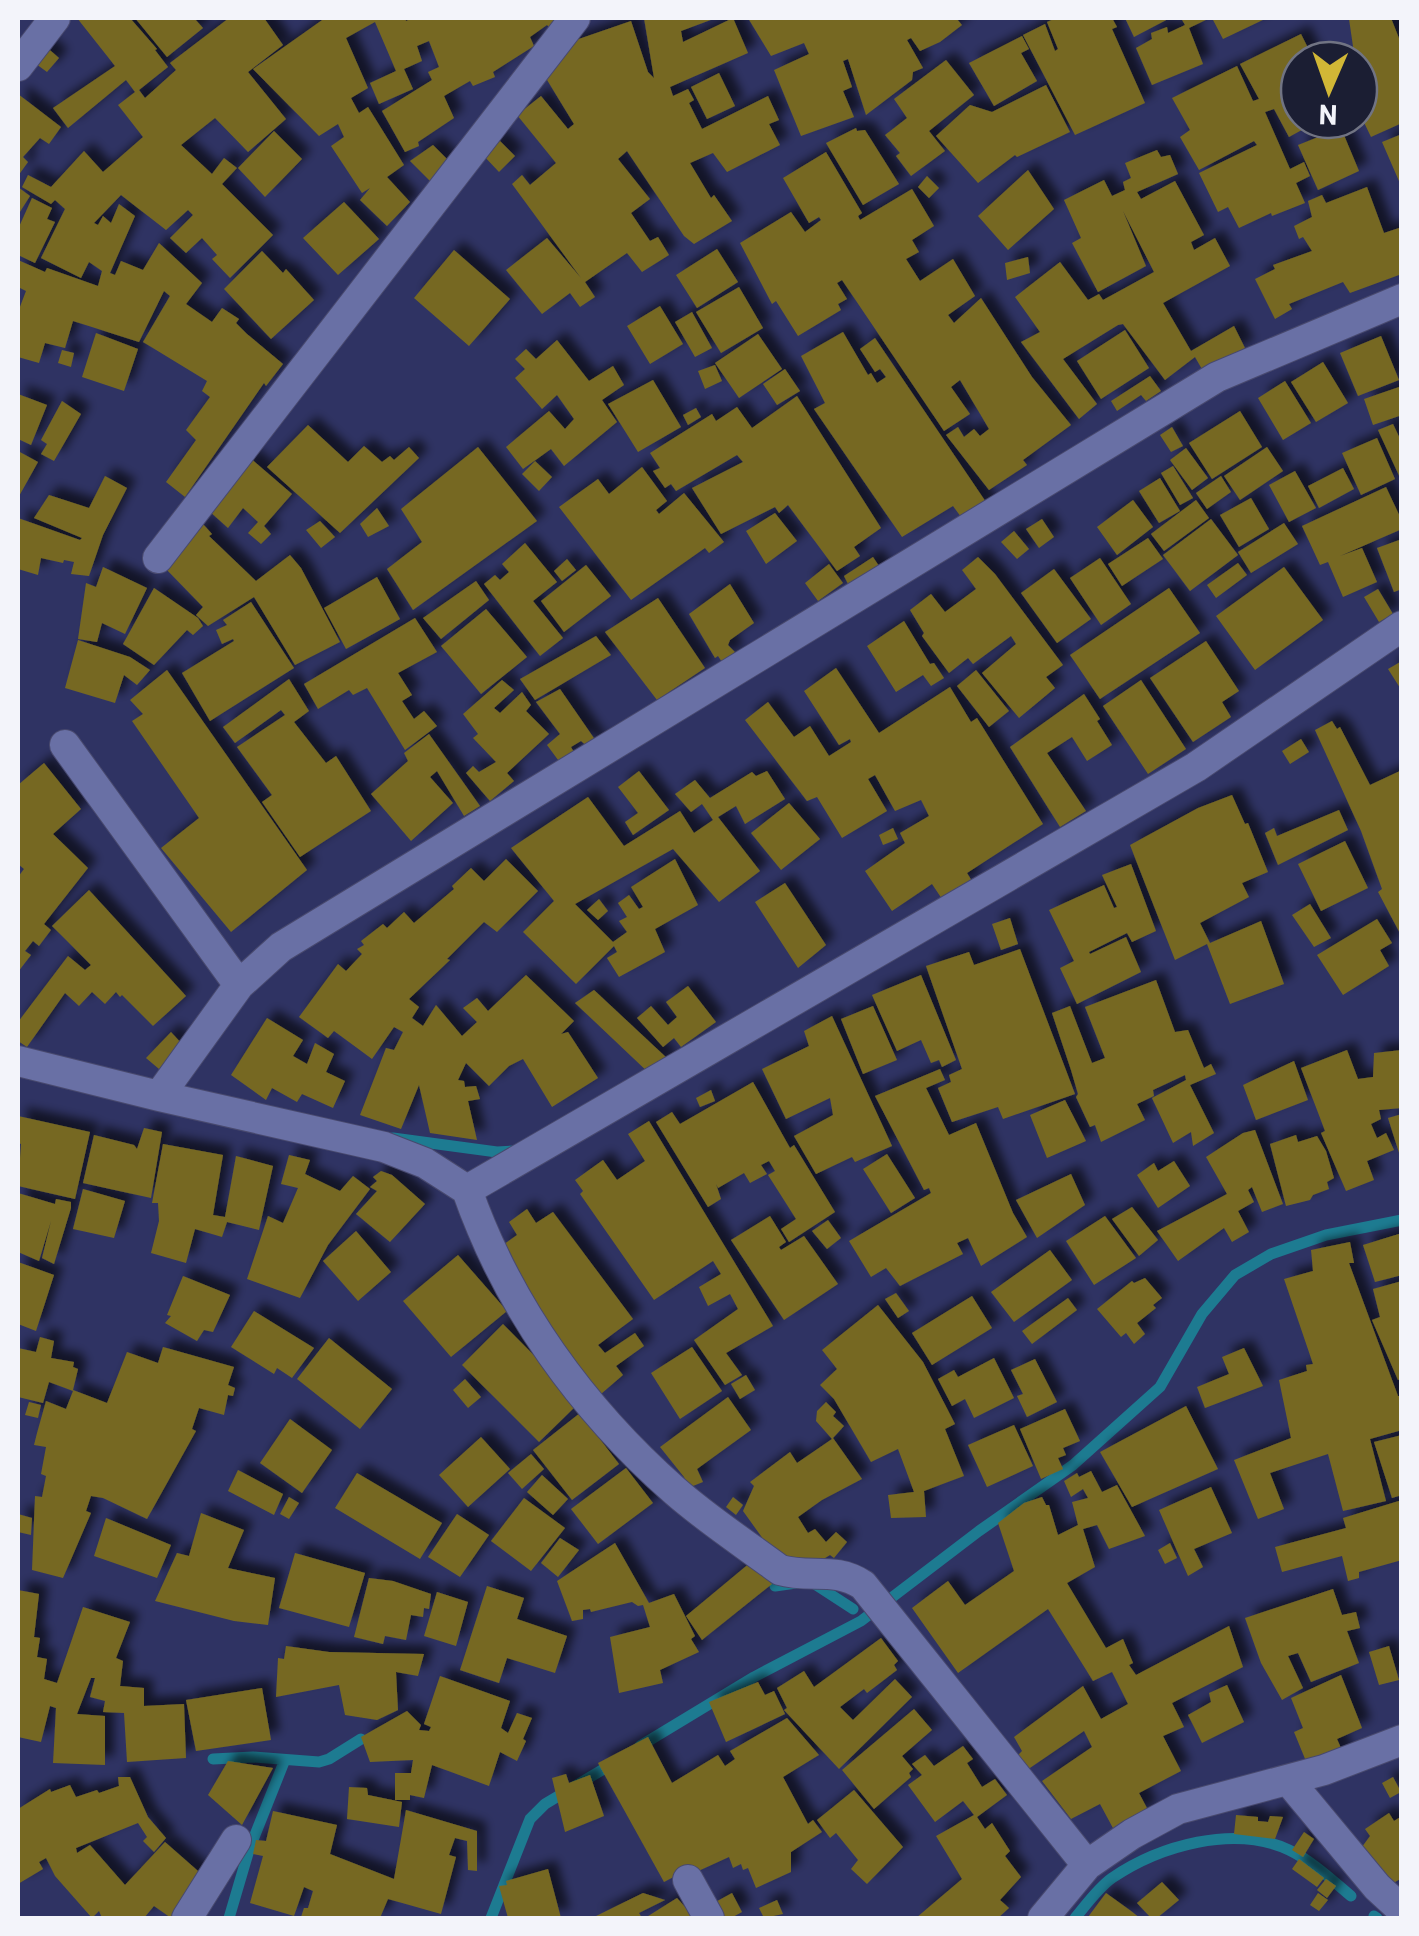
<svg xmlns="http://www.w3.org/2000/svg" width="1419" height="1936" font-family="Barlow,sans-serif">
<defs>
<filter id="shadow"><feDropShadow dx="9" dy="-9" stdDeviation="5" flood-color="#0009"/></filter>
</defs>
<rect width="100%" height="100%" fill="#2f3363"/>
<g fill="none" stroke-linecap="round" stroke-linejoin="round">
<path stroke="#1d7b91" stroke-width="11" d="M393,1138l104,14 17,-1
M775,1586l35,-5 43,28
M640,1746l114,-69 107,-56 118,-90 94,-66 87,-78 42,-73 33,-39 36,-21 55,-19 76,-15
M213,1759l40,-2 66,5 10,-3 32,-20
M1374,1916l3,2
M229,1918l20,-68 35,-88
M491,1918l39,-99 15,-15 67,-40
M1075,1918c11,-13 23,-30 37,-40 47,-32 122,-54 177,-28 23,11 43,30 62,46"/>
</g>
<path fill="#766823" filter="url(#shadow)" d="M77,18h53l27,31 -2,1 13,17 -29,23 6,8 31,-28 -6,-7 59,-45h35l19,27 -35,27 38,47 -38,33 -33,-34 -34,27 31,29 12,-16 13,10 -15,16 51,51 -43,43 -18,-19 5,-4 -15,-17 -16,15 -16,-15 23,-23 -5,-5 -22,20 -45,-35 -27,28 4,2 5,-9 8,7 8,-19 16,12 -25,57 5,2 6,-14 22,9 16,-27 43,40 -16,21 26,18 10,-14 17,11 -3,4 11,11 36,30 -17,22 -2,-3 -79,114 -19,-15 30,-42 -10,-10 24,-33 -8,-6 5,-10 -64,-39 27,-46 -6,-5 -25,51 -66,-21 -8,27 -20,-5 -6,20 -21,-6v-45l8,-21 -8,-4v-27l27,12 2,-4 51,18 4,-15 -13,-9 -8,16 -40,-20 24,-49 -10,-9 -4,4 -29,-17 6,-12 23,12 33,-36 19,21 40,-35 -25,-32 17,-13 -9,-12 -58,48 -15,-20 62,-42z
M135,18h59l9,10 -36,29z
M325,18h80l1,3 7,-3h148l-11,10 -3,-3 -17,12 4,9 -41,26 2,5 -22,9 -3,-5 -26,15 10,22 -36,24 1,4 -14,6 -23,-41 50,-31 -4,-8 11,-5 -10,-26 -12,5 5,15 -18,8 9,20 -34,15 -9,-21 26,-12 -21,-49 -29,16 22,50 -17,10 8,15 9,-6 36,58 -17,12 23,25 -23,24 -27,-26 10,-12 -8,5 -31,-47 13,-9 -6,-13 -19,12 -66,-67z
M644,18h72l-35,13 2,11 50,-24 15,35 -78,34 3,9 15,-7 6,11 -5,3 13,26 66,-33 11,24 -10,4 11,21 -53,27 -14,-19 -23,10 21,35 3,-3 18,26 -38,23 -10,-8 -57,-85 -9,8 32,40 -19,14 19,28 8,-4 11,18 -27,17 -15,-19 -42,29 10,15 -15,10 -10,-14 -28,21 -36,-44 41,-32 34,40 -69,-94 10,-9 8,10 26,-22 -39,-48 24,-19 27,33 6,-5 -30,-49 29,-34 58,-20 17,51 6,6z
M748,18h208l6,7 -22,17 -20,9 -9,-13 -4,2 16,28 -10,4 -1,8 -46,35 -18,-56 -5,2 9,26 -9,4 11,26 -53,19 -27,-66 35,-16 -5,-11 -33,13z
M1056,18h56l5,9 -5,2 33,74 -70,32 -52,-100 22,-11 10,27 3,-2 -11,-27z
M1125,18h45l-36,19z
M1181,18h29l-21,10 14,36 -51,21 -16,-37 16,-9 -1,-6 16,-6 1,6 17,-8z
M1212,18h55l-44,21z
M1354,18h37l11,28v77l-31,14 -12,-25v-52h-4l-6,-41z
M1301,34l13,26h-15v60h21l-31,17 -15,-28 -9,3 25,57 14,-7 6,14 -14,7 9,20 -33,13 -1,-3 -32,15 -11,-21 -10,5 -19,-39 58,-28 -3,-4 -55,29 -19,-33 10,-7 -18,-32 65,-32 16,35 6,-2 -19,-35z
M1022,36l7,13 -8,4 16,28 -43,25 -25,-43z
M44,45l15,13 -12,14 -15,-11z
M946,60l28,35 -45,36 16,20 -34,25 -15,-20 4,-3 -15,-18 22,-17 -13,-19z
M719,73l16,33 -28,13 -16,-32z
M1046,85l24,47 -53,25 -2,-2 -37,28 -42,-47 34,-31 22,7z
M18,94l43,33 -12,17 -9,-6 -17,19 5,5 -10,14z
M856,128l1,3 8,-1 34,54 -36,21 -37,-62z
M1341,128l18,43 -41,19 -20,-45z
M274,131l28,28 -37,38 -27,-29z
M1402,134v54l-20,-46z
M497,138l18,18 -16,16 -17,-18z
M433,145l16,16 -17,22 -22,-22z
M1157,150l4,7 9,-2 8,19 -41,18 4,7 34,-18 29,54 -13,7 3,8 21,-12 15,28 -67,37 28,48 43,-25 11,22 -42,23 -8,-14 -30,23 -42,-56 -5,1 -55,34 34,45 -18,15 -58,-77 19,-10 -25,-35 45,-35 28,38 11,-6 4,6 51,-28 -31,-61 23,55 -48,26 -26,-49 9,-5 -17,-38 40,-20 8,16 13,-6 -2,-8 8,-4 -6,-15z
M826,152l36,61 -4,3 2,4 52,-31 22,37 -22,14 7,12 -13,7 14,22 33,-22 22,37 -27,19 6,8 27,-25 51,79 39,48 -48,35 4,5 -38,25 -43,-55 12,-8 6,10 10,-8 6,7 9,-7 -29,-49 -9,7 19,27 -26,17 -102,-151 -5,3 10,16 -9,5 3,6 -43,26 -22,-35 -4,3 -32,-61 51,-31 14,20 16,-12 -2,-3 -10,6 -26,-45z
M1028,170l26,39 -46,41 -30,-34z
M927,176l12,12 -10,10 -11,-11z
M18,187l12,9 -12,19z
M1367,187l17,46 18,-6 -3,48 -49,18 -7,-11 -54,22 3,5 -17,10 -20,-40 20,-10 -2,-4 39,-14 -9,-14 -4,2 -5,-13 18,-9 -4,-16 14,-6 4,8z
M32,198l20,10 -5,11 8,3 -20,41 -17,-8v-26z
M344,202l35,37 -41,36 -35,-37z
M717,249l21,33 -41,26 -21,-33z
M454,250l56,49 -41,47 -55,-48z
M262,251l21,22 3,-4 28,31 -43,39 -47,-50z
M1028,257l2,16 -23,7 -2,-17z
M739,287l24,41 -42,25 -25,-41z
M660,306l23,38 -33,20 -23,-38z
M692,312l20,36 -17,9 -20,-35z
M1125,330l24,38 -48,31 -24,-38z
M843,332l25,43 3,-2 6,10 9,-6 -6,-8 -5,3 -15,-23 15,-11 115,170 -29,9 -8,-11 -51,31 -88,-128 11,-6 -24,-47z
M96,333l42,16 -14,42 -42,-14z
M758,334l24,35 -43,29 -24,-35z
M1381,336l18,44 -41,16 -18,-43z
M557,340l32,41 24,-15 11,19 -22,15 15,22 -53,44 -13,-17 -28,20 -17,-22 43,-36 16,18 9,-10 -17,-24 -15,14 -27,-31 10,-9 -10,-10 11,-10 10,10z
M62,350l12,3 -3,14 -13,-4z
M1323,362l25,41 -32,19 -25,-40z
M715,365l7,16 -17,8 -7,-18z
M785,369l15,22 -23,14 -14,-21z
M1150,376l11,15 -15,10 -5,-6 -24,16 -6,-10z
M653,380l28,47 -43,25 -30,-48z
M1285,381l26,42 -28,17 -25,-42z
M1402,386v29l-29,10 -9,-26z
M18,394l29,11 -16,40 -13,-6z
M797,396l84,132 -27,19 6,9 -23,15 -49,-66 -9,8 -4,-6 -54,27 -29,-46 51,-26 -6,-7 -61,36 -5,-7 -6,4 -12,-17 7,-3 -10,-15 62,-39 4,7 21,-14 15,21z
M62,401l19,13 -27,47 -13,-7 6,-10 -6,-4z
M696,408l5,9 -13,8 -5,-10z
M1240,411l22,36 -50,32 -23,-36z
M1393,424l9,19v39l-24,-52z
M308,425l40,37 16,-16 18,16 8,-6 4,4 15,-13 10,11 -79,75 -73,-66z
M1172,427l11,19 -12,6 -11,-17z
M1377,438l18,41 -34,16 -19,-42z
M478,447l59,74 -124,89 -26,-41 35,-27 -21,-33z
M1267,447l16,24 -43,29 -16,-24z
M1186,448l22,30 -16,12 -22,-30z
M18,451l20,11 -20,36z
M249,457l43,37 -28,32 7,8 -10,10 -13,-11 10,-11 -15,-14 -15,20 -20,-18z
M535,461l17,16 -13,14 -17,-17z
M1173,466l20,32 -13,7 -19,-32z
M642,467l25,34 -11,9 3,4 25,-21 40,49 -15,11 -4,-5 -74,52 -72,-93 39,-28 11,15z
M1343,468l11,21 -35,19 -11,-22z
M1295,471l21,37 -27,14 -20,-37z
M105,476l22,12 -24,47 -14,41 -18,-2 3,-12 -10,-2 -1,3 -22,-5 -3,17 -20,-6v-51l62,22 2,-2 -48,-20 15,-23 40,13z
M1221,476l10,16 -24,17 -11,-16z
M1160,478l20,33 -21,12 -20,-32z
M1386,487l16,34v8l-62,27 22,-8 15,34 -34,15 -15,-35 -8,3 -18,-39z
M1251,498l18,31 -30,18 -19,-32z
M1133,500l20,27 -36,28 -20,-28z
M1196,500l13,18 -45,33 -13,-17z
M377,508l12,18 -21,11 -8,-13z
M775,513l22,28 -31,23 -20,-33z
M1042,519l12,18 -15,11 -13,-19z
M1211,519l27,36 -48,36 -27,-36z
M320,521l15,16 -14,11 -15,-18z
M1284,523l14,21 -47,29 -13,-21z
M203,524l9,10 -3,2 47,45 34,-26 11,13 39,74 -45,23 -41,-68 -46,29 -12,-11 7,-8 -38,-39z
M1014,531l15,18 -12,10 -16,-17z
M1148,538l15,21 -41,27 -14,-22z
M1402,539v50l-8,3 -17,-44z
M525,543l32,39 -24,19 30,37 -23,18 -56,-72 11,-9 5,5 9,-8 -7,-8z
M873,557l12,18 -32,19 -9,-18z
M978,557l17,17 68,91 -17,12 9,11 -36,30 -37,-45 34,-29 -5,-8 -38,28 -5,-6 -19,15 -27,-37 2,-3 -14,-23 21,-16 14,18 31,-23 -14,-19z
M1100,558l31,46 -30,21 -31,-47z
M567,559l9,11 -14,11 -8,-10z
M1238,563l9,12 -31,23 -9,-13z
M829,564l14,19 -25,18 -13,-18z
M586,565l25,31 -47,36 -23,-31z
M103,567l44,21 -22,46 -23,-11 -5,19 -19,-3 8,-56 10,4z
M1284,567l39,53 -68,50 -39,-54z
M1054,569l37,50 -34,24 -36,-50z
M377,577l23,42 -54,30 -22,-41z
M476,581l13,19 -48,39 -18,-21z
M730,584l24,39 -24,17 -2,5 7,7 -13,10 -4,-6 -3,2 -26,-44z
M154,588l44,30 5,8 -10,9 -6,-5 -33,35 -31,-21z
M1169,588l31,45 -100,66 -30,-44z
M1378,589l15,25 -14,8 -15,-25z
M658,598l47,70 -48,32 -52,-68z
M251,602l43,66 -84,53 -28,-48 52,-32 -1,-2 -11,5 -6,-14 11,-5 -4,-5z
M486,609l41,48 -46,37 -40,-48z
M415,618l22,34 -39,21 14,22 -10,6 12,18 10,-8 13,15 -32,24 -38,-62 -14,7 -4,-5 -31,19 -14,-25z
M904,621l26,43 4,-1 10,15 -13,8 -8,-11 -27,17 -29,-46z
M596,636l15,19 -76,45 -15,-21z
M78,640l52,17 20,13 -13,15 -13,-10 -9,28 -50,-15z
M1206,641l33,50 -17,11 9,15 -38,25 -43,-64z
M1402,661v30l-14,-22z
M836,668l43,65 71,-46 21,35 6,-4 66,106 -76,49 5,8 -30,18 -10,-15 -40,27 -27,-40 40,-28 -5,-10 29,-17 -8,-16 -26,11 -20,-36 -7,4 19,32 -45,27 -25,-41 -10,4 -62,-81 23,-18 26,35 16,-11 19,30 22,-14 -1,-3 -11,6 -35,-54z
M167,670l140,200 -76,62 -70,-84 38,-30 -67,-97 11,-7 -13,-14z
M976,670l33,41 -20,16 -32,-41z
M289,679l20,32 -15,11 32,41 10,-7 35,55 -71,46 -38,-55 10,-7 -35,-48 48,-32 -4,-5 -46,33 -12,-16z
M502,680l12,10 -20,18 6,5 22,-21 9,13 -5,6 23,23 -42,39 7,8 -24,20 -24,-28 7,-7 6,6 17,-10 -23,-24 5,-4 -15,-20z
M1141,680l45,69 -38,25 -45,-68z
M560,689l38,55 -8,5 -9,-8 -10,6 4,7 -14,10 -14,-19 13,-11 -24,-32z
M1084,694l16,25 -3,2 15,24 -25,16 -15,-24 -25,16 39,58 -26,16 -50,-80z
M1332,721l5,8 3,-2 30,58 32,-15v167l-24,-45 4,-3 -21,-58 -46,-101z
M429,734l51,72 -16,10 -27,-45 -7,6 23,26 -42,38 -40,-47 37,-33 -4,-8z
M1301,739l8,13 -19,12 -8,-13z
M44,763l37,46 -28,25 35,34 -44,56 7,6 -12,16 -6,-5 -8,10 6,4 -13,17v-95l6,-8 -6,-5v-79z
M639,771l30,39 -36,25 -8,-13 13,-9 -20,-26z
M767,771l18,28 -40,25 -9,-18 -18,11 42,54 -41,31 -46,-53 -98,55 38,38 14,-10 -8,-11 8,-4 -9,-14 11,-8 10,14 4,-2 -12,-20 44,-28 23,46 -43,24 10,23 -46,25 -12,-19 10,-6 -3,-6 -38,38 -53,-52 31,-31 -43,-53 77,-51 36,49 56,-35 14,22 19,-13 -11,-16 -11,8 -16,-18 20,-14 15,18 42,-26 4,4z
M1232,795l13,29 3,-1 20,49 -26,11 7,14 -49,26 10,20 51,-22 23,63 -54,20 -23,-60 -32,16 -45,-115 68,-37z
M789,803l31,36 -39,31 -30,-37z
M1339,810l9,20 -70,35 -13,-32 9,-5 3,8z
M893,828l5,11 -15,6 -4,-10z
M1345,841l23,47 -47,23 -23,-47z
M506,859l32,32 -41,41 -13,-10 -37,37 3,1 -41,39 10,8 -7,11 11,8 13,-21 26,31 15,-14 -14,-14 14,-10 11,13 38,-36 48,46 -13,13 7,-2 30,46 -46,29 -29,-48 -14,7 -20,20 -23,-23 -8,17 6,1 1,6 11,-1 4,13 -12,2 9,39 -47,-7 -11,-48 -18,44 -41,-14 26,-67 8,2 9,-18 -9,-5 -22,32 -38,-28 -6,7 -29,-21 39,-53 8,7 16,-17 -5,-5 7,-4 -3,-4 22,-17 4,4 17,-16 10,11 40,-34 -2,-3 19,-18 13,13z
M1131,864l25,67 -24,11 -5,-9 -38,19 1,2 36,-17 15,35 -64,32 -17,-36 14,-7 -25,-51 55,-25 10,23 3,-1 -15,-32z
M785,883l41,62 -28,23 -43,-66z
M89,890l97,106 -33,30 -31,-31 -2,2 -4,-5 -11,12 -13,-12 -13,14 -14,-13 -38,54 -9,-6v-19l50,-66 17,14 6,-5 -39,-39z
M599,899l9,12 -10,9 -11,-10z
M1310,904l21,34 -17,9 -22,-32z
M1010,918l8,26 -17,6 -9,-26z
M1377,919l15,24 -12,7 9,16 -46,29 -26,-40z
M1020,949l55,145 -72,25 -5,-12 -46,15 -14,-34 13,-6 -2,-7 13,-6 -36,-103 43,-14 5,13z
M921,975l35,85 -14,7 -3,-7 -8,3 -10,-23 -24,11 -25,-56z
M1156,980l19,52 13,-2 16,38 7,-4 5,10 -26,11 24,48 -21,13 -2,-14 -18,11 -21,-45 34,-18 -1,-5 -32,15 1,6 -17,8 8,16 -44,22 -6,-17 -5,2 -14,-30 2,-3 -7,-24 -19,-57 18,-7 22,57 13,-5 -20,-51z
M688,986l28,36 -35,25 -7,-9 -11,9 -26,-29 14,-12 17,19 9,-8 -11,-15z
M594,990l75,70 -18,15 -76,-72z
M873,1006l24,54 -34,14 -22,-55z
M832,1016l60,130 -37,16 -3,-5 -36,17 -22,-38 39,-21 -3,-17 -44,21 -24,-50 47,-23 -5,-15z
M267,1018l36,22 -10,16 14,8 8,-21 19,11 -8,18 19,9 -12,27 -31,-14 -5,8 -25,-14 -6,12 -35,-25z
M171,1032l11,12 -23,25 -13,-11z
M1347,1050l11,29 15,-2 1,-24 28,-3v58l-23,2 2,9 -10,5 6,14 9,-5 8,17 -27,11 7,19 -28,11 -25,-58 4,-2 -24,-63z
M1294,1061l14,39 -52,20 -13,-35z
M940,1069l5,11 -19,8 23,47 27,-12 37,90 14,24 -46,29 -13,-28 -11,5 6,11 -63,32 -14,-18 -15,9 -22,-36 82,-48 -2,-5 -5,2 -49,-94z
M753,1082l37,66 4,-3 41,67 -46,30 -8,-13 15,-10 -28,-44 7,-4 -6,-10 -8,4 6,9 -17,9 -6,-10 -26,15 -2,-4 5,15 -13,8 -52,-85 16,-10 8,12z
M711,1090l4,11 -15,6 -4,-9z
M1065,1100l21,41 -39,17 -17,-43z
M1402,1114v44l-1,1 -13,-41z
M18,1116l72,16 -15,67 -57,-13 3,-42 -3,-1z
M649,1121l124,205 -47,27 16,22 -17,10 -31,-45 44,-31 -8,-15 -22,12 -9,-19 22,-13 -8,-13 -59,39 -74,-106 3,-3 -8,-11 28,-20 14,20 28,-19 -17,-27z
M144,1128l18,4 -11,66 -68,-15 11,-48 40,10 3,4z
M1255,1130l28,74 -21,8 -10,-25 -4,3 6,12 -16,9 11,21 -17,10 -8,-14 -46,33 -21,-30 70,-37 -21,-37 37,-24z
M1296,1135l2,7 19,-6 9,15 8,27 -7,4 2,7 -16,6 -3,5 -24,6 -16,-62z
M163,1144l60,11 -10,60 12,2 11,-61 37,10 -14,64 -32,-8 -5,15 -27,-8 -9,34 -35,-10 8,-32 -1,-18h-6z
M887,1154l28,44 -24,15 -28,-44z
M289,1155l21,5 -5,14 35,17 13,-15 17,13 -42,56 -28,53 -53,-19 21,-63 15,7 15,-35 -17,-4z
M1174,1161l16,25 -32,22 -21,-33 17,-12 4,8z
M381,1171l11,4 33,29 -35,38 -34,-28 21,-23 -7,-4 7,-6 -4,-4z
M1071,1174l14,31 -48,33 -21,-38z
M83,1189l42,12 -11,37 -41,-9z
M18,1193l37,11 1,-5 15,3v6l-17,56 -12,-6 9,-37 -12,40 -21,-9z
M1132,1207l26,33 -19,16 -27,-37z
M527,1209l9,14 17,-11 80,107 -35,26 7,8 30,-20 9,13 -28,20 7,9 -22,19 -60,-75 -41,-72 17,-12 -8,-13z
M770,1216l16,26 -7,5 2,3 23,-14 34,48 -54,36 -53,-80z
M1105,1216l31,42 -42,27 -28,-44z
M828,1220l13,18 -14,11 -15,-18z
M356,1231l35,41 -33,29 -35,-40z
M1402,1233v42l-27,7 -12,-37z
M1350,1242l4,21h-5l49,133h4v34l-32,9 16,62 -43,10 -15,-57 -58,19 14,36 -26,10 -24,-59 57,-22 -12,-58 28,-9 -1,-6 7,-1 -29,-85 29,-8 -2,-21z
M1050,1250l22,30 -58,42 -23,-30z
M458,1255l49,56 -56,46 -48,-56z
M18,1262l36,13 -18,56 -18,-7z
M183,1276l47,19 -17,37 -9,-2 -7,11 -32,-18 6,-7 -4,-1z
M1145,1278l17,20 -9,7 3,3 -19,15 8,11 -11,10 -8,-11 -5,4 -24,-28 35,-28 2,2z
M1402,1281v97l-4,2 -26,-60 8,-3 -7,-28z
M896,1293l13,18 -11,7 -13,-19z
M972,1296l20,32 -60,37 -20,-32z
M1068,1298l9,12 -45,34 -10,-13z
M878,1305l45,57 32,62 -10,5 19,47 -40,15 2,26 -35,1 -3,-23 26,-3 -16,-43 -27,13 -37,-63 -14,-14 17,-16 -15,-19z
M254,1311l60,37 -22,30 -15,-10 -3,6 -43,-27z
M503,1324l77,78 -41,40 -77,-77z
M40,1337l14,4 -3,17 23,4 -1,5 5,2 -5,21 34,13 20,-51 31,11 5,-16 71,20 -6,18 7,3 -2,8 -5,-1 -4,20 -25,-7 -7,21 4,2 -49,88 -44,-21 -12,-2 -5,15 5,2 -28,65 -31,-8 3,-74 7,1 4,-21 -5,-2 5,-27 -12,-2 3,-12 9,-32 20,8 7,-18 -24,-9 -6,21 -25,-6v-49l18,4z
M329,1338l63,51 -32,40 -63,-50z
M692,1347l30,44 -42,28 -29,-46z
M1244,1348l19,38 -58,22 -8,-21 32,-13 -7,-17z
M994,1358l20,40 -40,20 -9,-19 -13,7 -14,-27 16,-9 4,7z
M1035,1359l22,43 -30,15 -10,-21 6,-2 -12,-24z
M746,1375l9,15 -15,9 -9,-15z
M465,1379l16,18 -13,11 -15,-18z
M728,1397l23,33 -54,39 6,13 -15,6 -4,-11 -24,-30z
M29,1402l12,3 -3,13 -13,-3z
M826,1402l10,10 -3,4 11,10 -11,12 29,41 -40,21 -24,17 10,16 7,-4 11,13 10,-10 11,10 -13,16 -4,-3 -29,18 -25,-16 -33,-46 11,-25 -4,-4 40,-30 7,11 35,-24 -16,-18 1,-10z
M1186,1406l32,63 -86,38 -32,-55z
M1065,1409l15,32 -17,7 3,7 -8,3 5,11 -22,10 -21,-50z
M580,1413l39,51 -47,36 -39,-50z
M290,1419l42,31 -30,43 -42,-30z
M1014,1425l19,41 -46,21 -19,-42z
M1402,1435v60l-10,3 -18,-56z
M481,1437l29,32 -42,38 -29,-32z
M531,1454l13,15 -22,20 -14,-16z
M626,1468l27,35 -55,41 -27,-35z
M238,1470l45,24 -9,21 -46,-24z
M1091,1471l11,21 15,-7 28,51 -36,13 -12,-24 -14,4 12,38 -28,16 39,65 17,-9 10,24 -4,2 7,10 93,-49 14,41 -71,36 12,24 -21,9 18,35 -42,22 9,17 -34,20 -14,-26 -29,15 -29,-38 50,-34 -8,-16 -57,39 -10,-14 5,-5 -8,-14 69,-51 18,33 27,-15 -16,-32 -19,9 -45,-72 -90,64 -46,-65 36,-27 17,24 49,-34 -16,-48 26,-20 18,-6 4,8h3l9,30 20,-10 -6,-23 16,-4 -5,-9 -12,8 -7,-16 13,-8 2,4z
M357,1473l85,50 -22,36 -85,-51z
M542,1475l26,24 -15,16 -26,-23z
M1211,1487l21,46 -38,16 9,18 -15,9 -29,-66z
M289,1497l10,6 -10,16 -9,-5z
M733,1497l10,8 -7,10 -10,-8z
M524,1498l41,30 -34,43 -40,-30z
M1402,1500v60l-43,12v6l-11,3 -6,-25 -60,16 -7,-25 71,-19 -3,-10z
M201,1513l43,17 -16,38 47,10 -7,47 -34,-4 -79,-20 22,-48 12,3z
M18,1514l14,4 -1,17 -13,-3z
M457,1514l32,21 -29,42 -32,-20z
M106,1518l65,27 -14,33 -63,-22z
M560,1538l19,12 -21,27 -17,-14z
M615,1543l34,60 25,-9 21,42 -4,3 8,13 -39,18 3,13 -44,10 -9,-56 40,-10 -7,-22 -5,1 -6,-4 -41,10 -1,-3 -7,1v9l-11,2 -15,-40z
M1170,1543l7,15 -12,6 -7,-14z
M295,1553l70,20 -16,54 -70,-19z
M751,1562l21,22 -70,56 -16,-24z
M369,1578l24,3 38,13 -2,15 -5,-1 -1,9 -12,-2 -5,25 -21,-4 -2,8 -29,-7z
M487,1586l37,12 -7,21 50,17 -12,37 -48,-15 -8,25 -39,-13z
M1333,1589l9,26 14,-3 4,16 -13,3 12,32 -48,19 -13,-29 -10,3 15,32 -21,12 -21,-37 -16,-45z
M18,1590l21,4 -5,43 6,1 -3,19 10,2 -3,20 13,4 26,-76 47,15 -14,36 7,3 -3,25 24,2v18l40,-2 2,54 -59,4 -3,-49 -21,-1 2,-11 -15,-4 5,-19h-4l-14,36 28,2v49l-52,-2 3,-55 -6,-2 -9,36 -23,-5z
M437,1592l31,10 -12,44 -32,-10z
M881,1638l17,23 -4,4 3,5 -30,23 -3,-4 -24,18 13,13 42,-41 17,18 -73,72 -55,-59 3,-2 -10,-20 27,-17 10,16z
M286,1646l43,6 95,2 -6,22 -22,-4 2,38 -21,10 -32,-5 -6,-30 -63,12 2,-39 6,1z
M1389,1646l10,34 -20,5 -10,-33z
M1341,1675l21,53 -25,11 8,18 -35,14 -16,-39 9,-4 -12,-30z
M440,1676l70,25 -9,27 7,5 9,-20 15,5 -9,21 3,2 -9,20 -17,-9 -11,34 -57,-21 -8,33 -14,-3v5h-15v-27h16l2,-13 -43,2 -9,-25 46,-26 14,14 -2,5 10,1 2,-4 -7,-3z
M758,1682l7,13 9,-4 11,23 -59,28 -17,-40z
M1227,1685l17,37 -42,21 -14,-28 23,-13 -2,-9z
M262,1688l9,52 -75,11 -10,-51z
M914,1709l18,21 -30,26 11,13 -4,4 2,4 -37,32 -32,-39z
M787,1718l32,37 -36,22 25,47 5,-4 9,12 -31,20v20l-35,16 -8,-20 -5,2 -2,-6 -8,4 -4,-11 -35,16 -3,-5 -27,14 -66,-119 50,-26 24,46 46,-28 7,11 10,-7 -5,-8z
M963,1746l10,13 -6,4 15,24 13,-8 12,16 -30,22 8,12 7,-6 18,28 -5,5 16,21 -21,23 9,8 -11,10h-82l46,-39 -26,-43 38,-21 -11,-14 -28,21 -27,-37 14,-10 -10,-11 13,-9 9,11z
M228,1761l45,7 -31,57 -34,-30z
M566,1774l3,9 21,-8 14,41 -39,16 -13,-54z
M118,1777h12l18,40 18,21 -12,14 -11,-11 4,-4 -9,-14 -62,25 1,5 13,-8 35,40 40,-43 41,36 -35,40 -17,-12 -10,12h-42l-3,-7 -7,7 -37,-42 -9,-18 -7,4 4,7 -25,15v-75l32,-20 1,3 19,-7 6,12 21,-7 2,3 20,-7z
M1393,1777l8,15 -11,6 -8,-15z
M349,1787l18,1 1,7 34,7 -3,25 -52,-8z
M854,1790l49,57 -36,37 -16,-15 7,-9 -22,-27 -6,5 -13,-18z
M406,1810l71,21v40l-9,-1 -1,-29 -12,-3 -6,17 7,2 -15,57 -53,-15 -8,19h-75l-4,-1 3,-9h4l5,-17 -9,-4 -10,29 -44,-13 13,-47 -10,-2 3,-14 10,1 7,-30 64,14 -7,29 64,25z
M1389,1813l5,8 8,-5v62l-17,10 -26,-37 11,-15 -5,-7z
M1236,1815l22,2v4l10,1 2,-6 13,1 -8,22 -41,-5z
M1304,1832l10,7 -11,18 -11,-7z
M1299,1859l25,19 -7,9 -25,-18z
M548,1869l13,49h-53l-9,-32 8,-1 -1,-4z
M1326,1879l10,7 -9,12 -10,-8z
M1162,1882l17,18 -22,18h-6l-14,-15z
M643,1893l22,7 -26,13 3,5h-50z
M732,1893l10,19 -11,6h-14l-7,-13z
M1106,1893l25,18 9,7h-50l-2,-1z
M1318,1893l10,7 -9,11 -9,-6z
M677,1898l18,20h-50z
M777,1900l6,14 -19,4 -5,-10z"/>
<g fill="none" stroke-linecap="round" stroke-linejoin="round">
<defs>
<path id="street" d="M18,66l37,-48
M158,558l417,-540
M65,745l174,240
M18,1061l141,35 225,51 41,16 42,27
M159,1096l80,-111 42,-38 936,-570 185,-78
M1289,1781l88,106 25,23
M1087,1865l-224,-280c-29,-19 -52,-6 -83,-15 -35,-26 -72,-50 -105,-79 -93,-82 -167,-184 -208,-301l729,-423 206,-141
M688,1880l21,38
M187,1918l49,-78
M1043,1918l44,-53 45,-31 46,-25 146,-39 78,-30"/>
</defs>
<use href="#street" stroke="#48496e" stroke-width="32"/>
<use href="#street" stroke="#6970a5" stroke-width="30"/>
</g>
<rect width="1419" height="1936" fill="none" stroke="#f3f4fa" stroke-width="40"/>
<g transform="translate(1329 90) rotate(182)"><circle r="48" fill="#1b1e33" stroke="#717483" stroke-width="2.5"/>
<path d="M0-8L18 38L0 25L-18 38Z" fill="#d1b736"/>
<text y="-15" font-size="28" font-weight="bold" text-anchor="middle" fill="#f3f4fa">N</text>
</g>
</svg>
